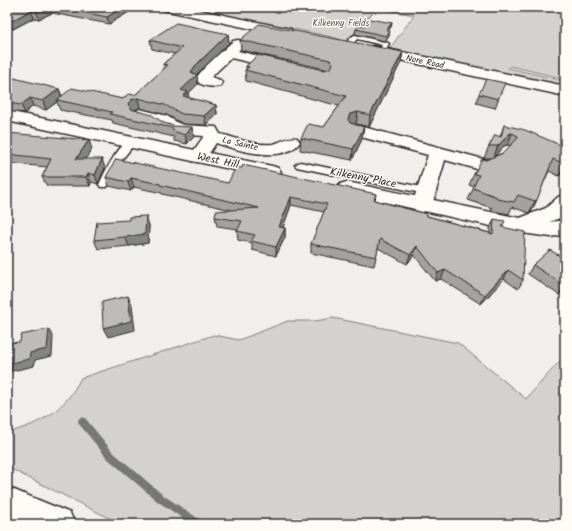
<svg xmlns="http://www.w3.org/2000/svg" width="572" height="531" font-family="Kalam,sans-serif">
<rect width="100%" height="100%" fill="#f0efeb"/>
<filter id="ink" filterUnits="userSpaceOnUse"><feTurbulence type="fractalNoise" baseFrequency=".025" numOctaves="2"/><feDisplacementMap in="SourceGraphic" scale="8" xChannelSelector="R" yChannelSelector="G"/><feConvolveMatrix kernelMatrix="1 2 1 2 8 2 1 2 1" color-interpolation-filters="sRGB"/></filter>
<g filter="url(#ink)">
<path fill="#d3d2cf" stroke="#7f7e7d" d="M220,7h345v72l-55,-13 -2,2 57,13v7l-177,-37 26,-36 -37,-7 -31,34 -13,-5 -120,-24z
M333,318l125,25 68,56 34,-38 5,3v160h-444l-114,-57v-34c35,-10 57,-22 74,-55l133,-43 25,5 49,-19h27z"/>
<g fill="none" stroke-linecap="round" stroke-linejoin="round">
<path fill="#777775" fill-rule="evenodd" d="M82,417l3,1 28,34 50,43 39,26 1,3h-12l-34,-23 -50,-43 -28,-34 -1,-3 1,-3z"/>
<defs>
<path id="lane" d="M355,35l33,8 1,1 -6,9 -2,1 -3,-2 4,-7 -25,-6 -6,7h-4c-2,-3 4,-10 8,-11z
M132,139l4,3 -16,20 -13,25h-6l-2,-2c5,-12 20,-42 33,-46z
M300,162l126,26 5,3 -5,3 -129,-27 -2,-2z"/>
<path id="street" d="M238,40l5,1 2,3 -7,7 50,12 2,3 -2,3 -5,1 -52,-12 -20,19 9,3 2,3 -2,3c-7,2 -21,0 -25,-7l10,-12 28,-26z
M140,109l27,7 11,7 5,2 33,2 4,7c17,4 35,12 53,10 10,-2 14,-8 24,-6l3,4c-16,23 -63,8 -84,1l-12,18 -6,1 -6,-1 -3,-4 15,-21 -28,-2 -10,-3 -11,-8 -21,-6 -2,-3 2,-3z
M356,125l131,35 3,4 -3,4 -6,2 -36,-10 -13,45 -3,5 -7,2 -7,-2 -3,-5 16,-50 -78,-21 -2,-4 2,-4z"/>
<path id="secondary" d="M162,7h23l101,21 5,1 1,3 -1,3 -5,1 -118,-25 -4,-1z
M373,46l192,40v10l-197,-43 -2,-3 2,-3z
M7,111l265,55 6,2 3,4 -3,4 -6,2 -265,-57z
M347,182l173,36 26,-10 12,-11 7,-2v18l-5,5 -11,4 16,-2v14l-14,3 -29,-4 -182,-41 -2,-4 2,-4z
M7,487l63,26 5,11h-55l-13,-5z"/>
</defs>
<use href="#lane" stroke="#2b2b2b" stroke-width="3"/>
<use href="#street" stroke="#2b2b2b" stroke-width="3"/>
<use href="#secondary" stroke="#2b2b2b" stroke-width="3"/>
<use href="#lane" fill="#fdfcf7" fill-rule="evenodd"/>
<use href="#street" fill="#fdfcf7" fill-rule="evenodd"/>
<use href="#secondary" fill="#fdfcf7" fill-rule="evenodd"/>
</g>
<path fill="#a3a29e" stroke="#2b2b2b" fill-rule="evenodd" d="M7,7h121l1,5 -20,12 -57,-11 -13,6 -5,-1 -21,11 -6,-1z
M392,23l-1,4 -3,4 1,4 -4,6 -30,-7 1,-5 8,-3z
M228,34l1,9 -33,32 2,9 -10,10 1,4 27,7 1,9 -11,11 -23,-1 -16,-9 -27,-7 -7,2 61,27 -7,7 -13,-3v-4l-61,-14 -1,-3 -52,-10 -3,-8 -11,8 -13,-4 -8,7 -18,-2v-31l52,9 3,7 61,3 12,-4 29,-26 -1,-5 12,-10 -23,-5 -2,-9z
M240,40l163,12 -2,10 -32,65 -13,-3h-3l9,15 -10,21 -52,-10 1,-12 23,-11 15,-21 -93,-25 -1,-11 1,-1v-3l79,3 -84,-19z
M501,92l-6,16 -19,-5 3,-9z
M504,125l61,22v22l-6,7 -10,-5 -18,41 -2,1 -17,-6 -3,7 -17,-3v-3l-24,-8 6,-13 -5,-2 5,-11 12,-14 5,-2h-7l5,-12 11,-9zM508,145l2,1 -7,7 -9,3 10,-10z
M7,133l85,16 -6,10 19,9 -7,16 -7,-2 -1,4h-43l-5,-9 5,-10 -40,-4z
M106,177l122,6 148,11 -1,6 52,16 63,17v-5l4,-9 8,8 21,53 -5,9 -14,-10 -23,25 -40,-25 -6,2 -21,-26 -7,9 -29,-16 -4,18 -63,-13v-9l13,-32 -33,-7 -8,22 2,1v9l-9,19 -24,-6v-7l-14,-3 -1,-9v-2l-20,-3 -2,-9 16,-7 -69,-16v-1l-28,-6 -3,4 -22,-5z
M129,220l20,5 -1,18 -19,3 -31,3 -4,-9z
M565,259v30l-6,6 -31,-21 5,-9z"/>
<path fill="#848481" stroke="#2b2b2b" d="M7,7h13l-13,6z
M46,7h4l2,6 -13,6 -3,-8z
M123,7h5l1,5 -20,12 -2,-7z
M31,10l3,8 -21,11 -3,-7z
M392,23l-1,4 -6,7 1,-4z
M390,31l-1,4 -4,6 1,-5z
M228,34l1,9 -33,32h1l1,9 -10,10 1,7 -4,5 -4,-16 14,-24z
M403,52l-2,10 -32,65 1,-12z
M59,89l3,9 -5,2v2l-11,8 -3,-9z
M30,98l3,8 -8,7 -4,-8z
M138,98l2,10 -6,2 -3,3 -3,-9 3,-4z
M216,105l1,9 -11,11 -2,-9z
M358,112l-2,12 -7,1 -1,-6 2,-5z
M192,127l2,10 -7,7 -2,-9z
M364,127l-2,12 -10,21 1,-11z
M512,133l-4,12 -4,1 -11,12 5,-12 11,-12z
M89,140l3,9 -12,19 -4,-9z
M102,159l3,9 -7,16 -3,-9z
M565,165v4l-6,7z
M88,173l3,9 -1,4 -4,-9z
M131,178l3,9 -3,4 -3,-9z
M291,197v8l-11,31 -1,-9z
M537,200l-6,12 -2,1 6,-12z
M146,216l3,9 -1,18 -19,3 -4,-9z
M285,228v9l-9,19v-9z
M417,246l-3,9 -7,9 3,-9z
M445,270l-4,9 -6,2 3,-8z
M508,270l-4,9 -23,25 4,-9z
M565,286v3l-6,6z
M128,296l4,9 3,25 -27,7 -5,-9z
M49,329l4,7 -1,20 -17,4 -1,6 -26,6 -1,2v-10l23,-11z"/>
<path fill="#bdbcb8" stroke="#2b2b2b" d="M15,7h31l-10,4 -5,-1 -21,12 -3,-1v-10z
M57,7h66l-16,10z
M370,19l22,4 -6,7 4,1 -4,5 -30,-7 4,-4 4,1z
M176,23l52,11 -33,32 -4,6 6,3 -16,15 7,2 -5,4 33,9 -12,11 -22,-2 -17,-9 -27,-7 -7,2 -3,4 3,5 21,6 12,8 10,3 18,1 -7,8 -12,-4v-3l-63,-14 2,-2 -55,-12 15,-12 51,11 5,-5 7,1 33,-30 -5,-1 19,-16 -32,-8z
M259,24l144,28 -33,63 -12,-3 -8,2 -2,5 2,4 14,4 -11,22 -52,-11 7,-14 16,3 22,-31 -101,-26 4,-3 -3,-1 12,-11 66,15 7,-2 2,-5 -3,-3 -90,-20z
M14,78l45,11 -16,12 -13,-3 -9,7 -14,-2v-23l2,1z
M486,79l19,4 -7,16 -19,-5z
M504,125l21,5 40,17v17l-12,-5 -16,41 -2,1 -17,-6 -4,7 -17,-3v-2l-24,-9 6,-13 -5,-1 8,-15 4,1 17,-7 15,-15v-2l-6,-3 -3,1 -11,12h-9l6,-11 6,2z
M7,133l82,7 -13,19h26l-7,16 -7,-2 -2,4h-44l9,-18 -44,-5z
M116,159l112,24 8,-16 6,1 1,-3 133,29 -2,6 53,14v2l66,18 1,-15 11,2 -3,6 23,5 -2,48 -15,-10 -23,25 -40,-25 -7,3 -21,-27 -7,9 -30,-16 -4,18 -65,-13 16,-40 -36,-7 -12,30 6,1 -9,19 -25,-6 4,-6 -18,-4 5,-10 -27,-4 1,-6 43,-3 -99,-23v-1l-29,-6 -3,4 -22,-5z
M146,216l-1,18 -20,3 -31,3 3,-18 32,-2v-3z
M550,250l15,9v27l-32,-21z
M128,296l3,25 -28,7 -1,-26z
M49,329l-2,20 -17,4 -1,6 -22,5v-21l13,-1 1,-7z"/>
</g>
<g text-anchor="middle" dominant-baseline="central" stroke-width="3" stroke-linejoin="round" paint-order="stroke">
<g font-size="9" fill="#555554" stroke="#fdfcf7">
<text x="341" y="23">Kilkenny Fields</text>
</g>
<g font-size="9" fill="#2b2b2b" stroke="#fdfcf7">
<text transform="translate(425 62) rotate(12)">Nore Road</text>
<text transform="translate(240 144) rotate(13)">La Sainte</text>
</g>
<g font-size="11" fill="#2b2b2b" stroke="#fdfcf7">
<text transform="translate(218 161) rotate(12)">West Hill</text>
<text transform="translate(363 178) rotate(11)">Kilkenny Place</text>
</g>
</g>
<rect width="572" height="531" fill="none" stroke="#fdfcf7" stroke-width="24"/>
<rect x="12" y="12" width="548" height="507" fill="none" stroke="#2b2b2b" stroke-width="1.5" filter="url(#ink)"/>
</svg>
